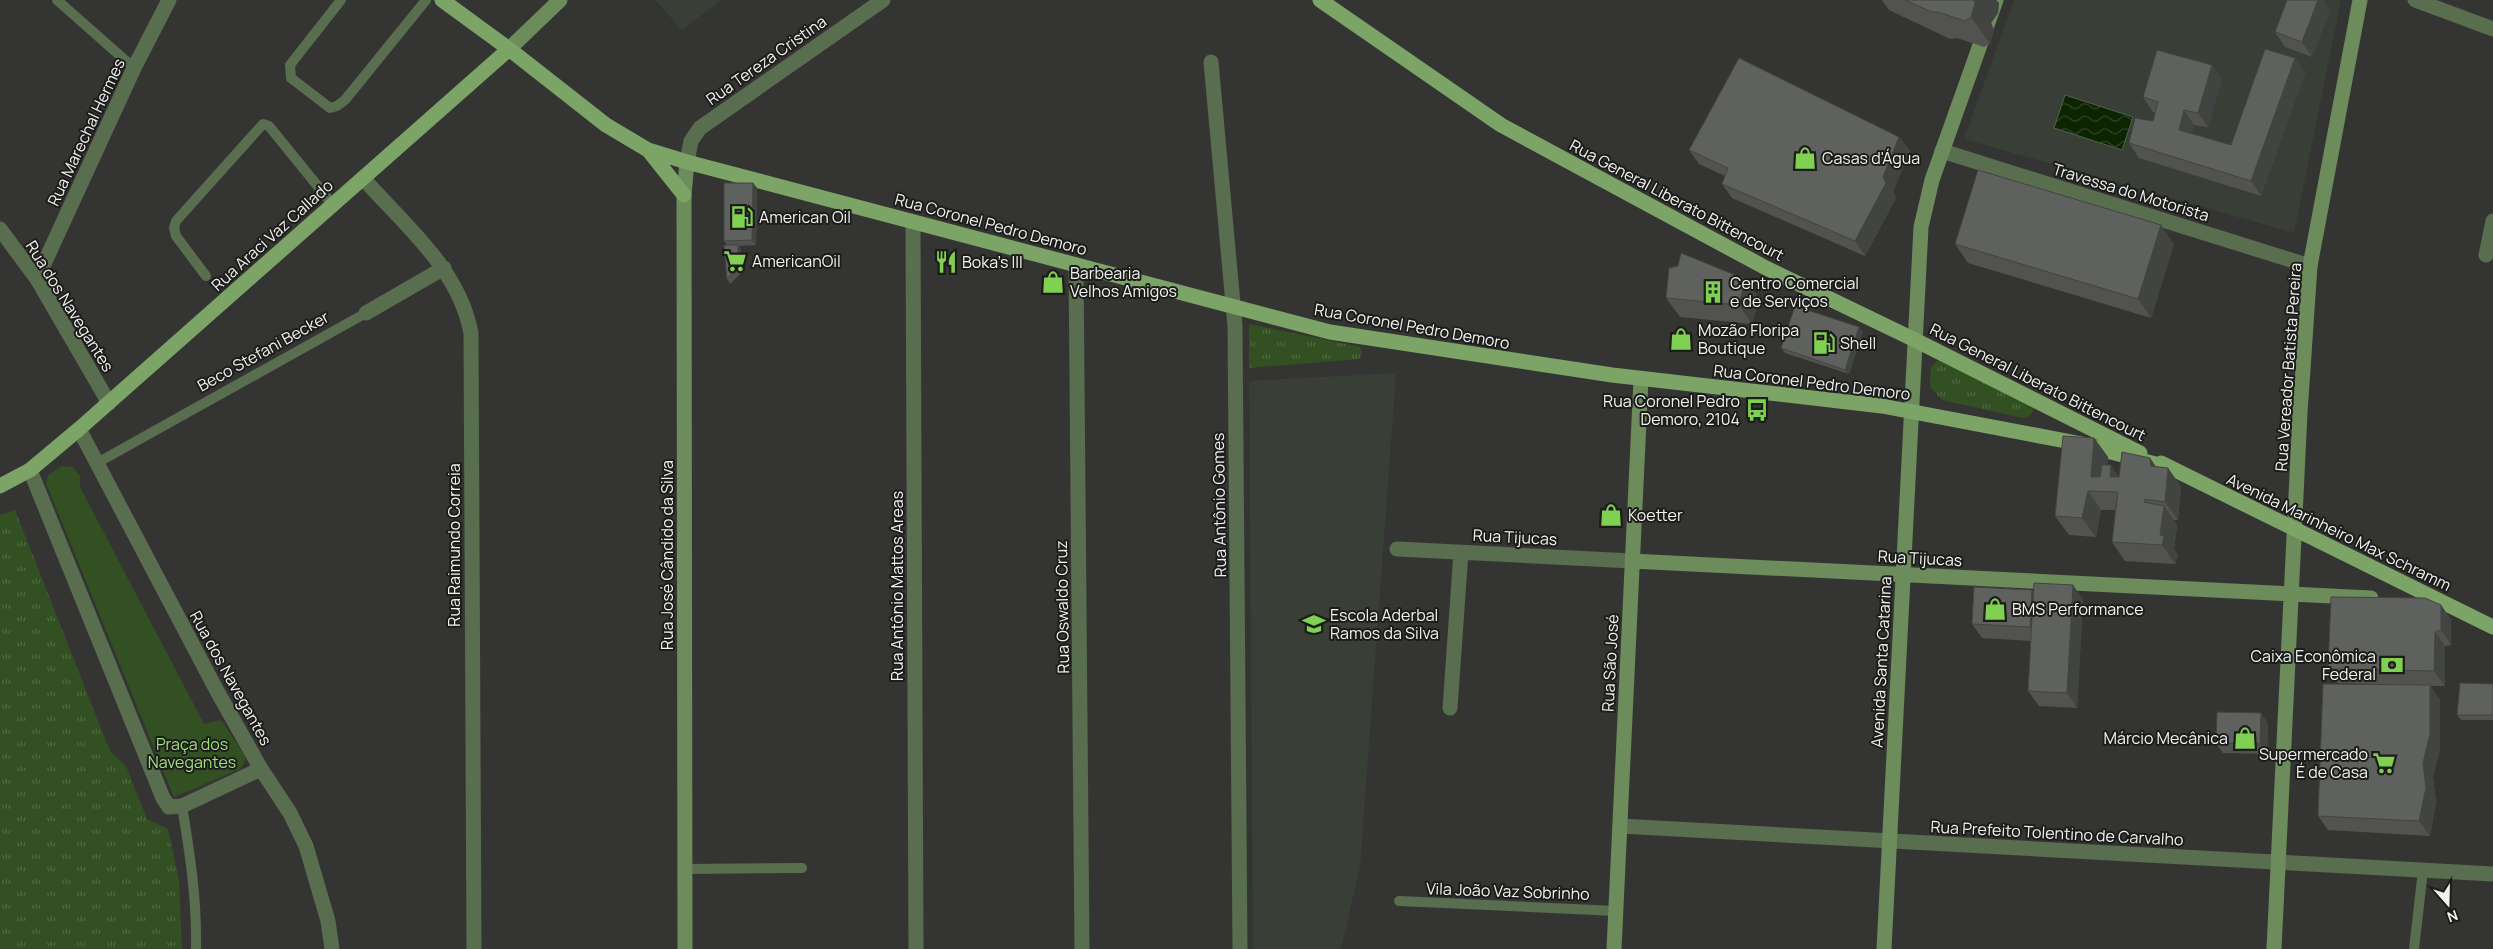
<svg xmlns="http://www.w3.org/2000/svg" width="2493" height="949" font-family="Manrope,sans-serif">
<defs>
<pattern id="grass-tufts" width="24" height="20" patternUnits="userSpaceOnUse" patternTransform="scale(1.25)"><rect width="24" height="20" fill="#325022"/><path d="M3 7l-1-3M5 7V3M7 7l1-3M15 17l-1-3M17 17v-4M19 17l1-3" fill="none" stroke="#506a42"/></pattern>
<pattern id="water-waves" width="16" height="10" patternUnits="userSpaceOnUse" patternTransform="scale(1.25)"><rect width="16" height="10" fill="#0c2400"/><path d="M0 5q4-4 8 0t8 0" fill="none" stroke="#304426"/></pattern>
</defs>
<rect width="100%" height="100%" fill="#343533"/>
<path fill="#393e36" d="M655,0h66l-39,30z
M2014,0h327l-47,233 -330,-94z
M1396,373l-36,494 -19,82h-88l-4,-568z"/>
<path fill="url(#grass-tufts)" d="M1249,324l111,23 2,6 -3,6 -110,9z
M1937,361h8l89,47 -3,7 -8,3 -81,-18 -12,-13 1,-20z
M15,510l95,241 16,15 21,53 21,10 11,51 3,69h-182v-434z"/>
<path fill="#325022" d="M62,466l11,1 7,9v11l124,237 17,-4 24,36v5l-5,8 -66,28 -128,-314 2,-8z"/>
<path fill="url(#water-waves)" stroke="#516248" d="M2065,95l68,22 -11,33 -68,-22z"/>
<g fill="none" stroke-linecap="round" stroke-linejoin="round">
<path stroke="#596d4f" stroke-width="10" d="M57,0l77,68
M341,0l-51,65 1,13 39,30 7,-2 8,-6 81,-100
M206,276l-30,-40 -2,-8 2,-7 87,-97 6,2 64,79
M97,463l269,-150
M182,806c8,48 15,94 14,143
M685,869l117,-1
M1399,901l217,10
M2414,949l9,-79"/>
<path stroke="#596d4f" stroke-width="15" d="M2415,0l78,29
M1211,62l24,264 5,623
M1942,151l368,115
M687,162l4,-21 9,-13 183,-128
M363,178c41,47 96,90 108,155l3,616
M913,222l3,727
M0,229l37,50 72,124
M2486,255l7,-34
M1076,265l6,684
M37,279l97,-211 35,-68
M366,313l78,-45
M79,429l138,262 44,78 29,44 16,33 22,75 4,28
M30,470l133,328 6,9 13,-1 79,-37
M1397,549l235,12
M1450,708l11,-156
M1620,826l873,48"/>
<path stroke="#6c8c5c" stroke-width="15" d="M509,49l51,-49
M1632,561l739,37
M685,949l-1,-754 3,-33
M1614,949l27,-570
M1884,949l37,-722 11,-47 64,-180
M2274,949l26,-536 10,-147 50,-266"/>
<path stroke="#7ba466" stroke-width="15" d="M442,0l67,49 97,76 42,25 39,12 643,170 282,43 270,31 200,38 88,24
M1320,0l181,125 265,143 149,72 225,113
M649,151l35,44
M2161,463l332,164
M0,486l30,-16 49,-41 430,-380"/>
</g>
<path fill="#525351" d="M1882,0h114l3,3 -1,10 -7,10 3,7 -4,14 -6,3 -27,-9 -7,1 -61,-29z
M2330,10l-18,47 -27,-10 -10,-15z
M2295,58l10,15 -44,123 -122,-38 -10,-15 24,-22 3,-8 -3,-1 -10,-15 69,-32 10,14 -14,48 -14,-2 -2,8 39,12z
M1899,137l11,14 -17,40 3,7 -31,58 -133,-58 -10,-14 3,-8 -26,-12 -10,-14z
M753,183l4,5 -1,57 -17,1 2,4 1,22 -12,12 -3,-5v-34l-3,-4z
M1955,244h219l-23,74 -183,-55z
M1666,298h93l-7,26 -72,-7z
M1859,327l4,5 -14,42 -64,-21 -4,-5z
M2094,438l14,19 -1,8 12,12 31,-19 6,9 12,1 13,19 -3,33h-4l3,5 -3,24 4,6 -3,9 -50,-3 -13,-19 3,-32h-14l-5,27 -27,-2 -14,-19z
M2073,585l10,15 -6,108 -38,-2 -11,-15 3,-50 -49,-3 -10,-14 62,-31z
M2441,605l10,15v25l-6,1v40h-15l10,14v49l-7,28 3,25 -6,34 -102,-6 -10,-14 81,-131 -61,-2 -10,-14z
M2493,684v36h-32l-4,-5z
M2268,723l-1,31 -44,-1 -7,-10z"/>
<path fill="#424442" d="M1974,0h22l3,3 -1,10 -7,10 3,7 -4,14 -19,-27z
M2318,0h5l7,10 -18,47 -10,-15z
M2295,58l10,15 -44,123 -10,-15z
M2212,65l10,14 -14,48 -10,-14z
M2184,110l10,15 -5,19 -10,-14z
M1899,137l11,14 -17,40 3,7 -31,58 -10,-15z
M753,183l4,5 -1,57 -4,-5z
M2161,225l13,19 -23,74 -13,-19z
M738,245l3,5 1,22 -4,-5z
M1745,279l14,19 -7,26 -13,-19z
M1859,327l4,5 -14,42 -4,-4z
M2094,438l14,19 -3,35 -14,-15z
M2150,458l13,19 -12,-11z
M2111,465l13,19 -14,-7z
M2168,468l13,19 -3,33 -13,-18z
M2088,491l13,19 -5,27 -14,-19z
M2164,506l13,19 -3,24 4,6 -3,9 -13,-19 -2,-10z
M2073,585l10,15 -6,108 -10,-15z
M2032,590l10,15 -2,36 -10,-14z
M2441,605l10,15v25l-10,-15z
M2435,632l10,14v40l-11,-15z
M2430,685l10,15v49l-7,28 3,25 -6,34 -11,-15 4,-58z
M2261,713l7,10 -1,31 -7,-10z"/>
<path fill="#5f615e" stroke="#424442" d="M1905,0h69l1,3 -4,14 -6,4 -27,-9h-6z
M2287,0h31l-16,42 -27,-10z
M2265,49l30,9 -44,123 -122,-38 6,-25 18,3 5,-19 -15,-5 14,-47 55,15 -14,48 -14,-3 -5,20 52,15z
M1739,58l160,79 -16,40 3,6 -31,58 -133,-57 6,-16 -39,-18z
M1978,170l183,55 -23,74 -183,-55z
M724,183h29l-1,57 -28,1z
M724,245h14v22l-11,12z
M1681,253l64,26 -6,26 -73,-7 3,-30 9,-2z
M1795,306l64,21 -14,43 -64,-22z
M2063,436l31,2 -3,39h9l2,-12h9l-1,12h9l3,-25 28,6 1,8 17,2 -3,34 -20,-3 -1,3 20,4 -4,29 4,1 -2,9 -50,-3 6,-50 -30,-1 -6,27 -27,-2z
M2034,583l39,2 -6,108 -39,-2z
M1974,587l58,3 -2,37 -58,-3z
M2331,597l94,1 16,7v25l-6,2 -1,39 -106,-2z
M2460,683l33,1v31h-36z
M2323,684l107,1v49l-7,29 3,25 -7,33 -101,-5z
M2217,712l44,1 -1,31 -44,-1z"/>
<defs>
<symbol id="shop-bare" viewBox="-9 -9 18 18"><path d="M-5-2.5h2.3a2.7 3.5 0 0 1 5.4 0H5L5.5 6h-11ZM-1.5-2.5h3a1.5 2.3 0 0 0-3 0Z" fill="#80d051" stroke="#1c1d1b" stroke-width="2.5" paint-order="stroke"/></symbol>
<symbol id="fuel-bare" viewBox="-9 -9 18 18"><path d="M-5.5-6h7V0h2V4h1.3V-2.5L3-4.5l.8-.8L6-3V5H2.5V1h-1V6h-7ZM-4.2-4.7v3.2H.2V-4.7Z" fill="#80d051" stroke="#1c1d1b" stroke-width="2.5" paint-order="stroke"/></symbol>
<symbol id="supermarket-bare" viewBox="-9 -9 18 18"><path d="M-6-5.5h2.5l.6 2H6L4.5 2H-2.5L-4.4-4H-6ZM-1.5 3.2a1.3 1.3 0 1 0 .1 0ZM3 3.2a1.3 1.3 0 1 0 .1 0Z" fill="#80d051" stroke="#1c1d1b" stroke-width="2.5" paint-order="stroke"/></symbol>
<symbol id="restaurant-bare" viewBox="-9 -9 18 18"><path d="M-5-6h1v4h1v-4h1v4h1v-4h1v5L-1.5 .5V6h-2V.5L-5-1ZM5-6V6H3V1.5H1.5Q1.5-4 5-6Z" fill="#80d051" stroke="#1c1d1b" stroke-width="2.5" paint-order="stroke"/></symbol>
<symbol id="building-bare" viewBox="-9 -9 18 18"><path d="M-4-6H4V6H1V3H-1V6H-4ZM-2.5-4.3h1.7v1.8h-1.7ZM.8-4.3h1.7v1.8H.8ZM-2.5-1h1.7V.8h-1.7ZM.8-1h1.7V.8H.8Z" fill="#80d051" stroke="#1c1d1b" stroke-width="2.5" paint-order="stroke"/></symbol>
<symbol id="bus-bare" viewBox="-9 -9 18 18"><path d="M-5-6H5V4H4V6H2V4H-2V6H-4V4H-5ZM-3.5-4V0h7V-4ZM-3.5 1.2v1.5H-2V1.2ZM2 1.2v1.5H3.5V1.2Z" fill="#80d051" stroke="#1c1d1b" stroke-width="2.5" paint-order="stroke"/></symbol>
<symbol id="school-bare" viewBox="-9 -9 18 18"><path d="M0-5L7-2L0 1L-7-2ZM-4 1L0 2.5L4 1V4Q0 6-4 4Z" fill="#80d051" stroke="#1c1d1b" stroke-width="2.5" paint-order="stroke"/></symbol>
<symbol id="bank-bare" viewBox="-9 -9 18 18"><path d="M-6-4H6V4H-6ZM0-2.3a2.3 2.3 0 1 0 0 4.6a2.3 2.3 0 1 0 0-4.6Z" fill="#80d051" stroke="#1c1d1b" stroke-width="2.5" paint-order="stroke"/></symbol>
</defs>
<g fill-rule="evenodd">
<use href="#shop-bare" x="1789" y="142" width="32" height="32"/>
<use href="#fuel-bare" x="726" y="201" width="32" height="32"/>
<use href="#supermarket-bare" x="719" y="245" width="32" height="32"/>
<use href="#restaurant-bare" x="930" y="246" width="32" height="32"/>
<use href="#shop-bare" x="1037" y="266" width="32" height="32"/>
<use href="#building-bare" x="1697" y="276" width="32" height="32"/>
<use href="#shop-bare" x="1665" y="323" width="32" height="32"/>
<use href="#fuel-bare" x="1808" y="327" width="32" height="32"/>
<use href="#bus-bare" x="1741" y="394" width="32" height="32"/>
<use href="#shop-bare" x="1595" y="499" width="32" height="32"/>
<use href="#shop-bare" x="1979" y="593" width="32" height="32"/>
<use href="#school-bare" x="1298" y="608" width="32" height="32"/>
<use href="#bank-bare" x="2376" y="649" width="32" height="32"/>
<use href="#shop-bare" x="2229" y="722" width="32" height="32"/>
<use href="#supermarket-bare" x="2368" y="747" width="32" height="32"/>
</g>
<g text-anchor="middle" dominant-baseline="central" stroke-width="4" stroke-linejoin="round" paint-order="stroke">
<g font-size="16" fill="#f1f2f0" stroke="#1c1d1b">
<text transform="translate(766 60) rotate(-35)">Rua Tereza Cristina</text>
<text transform="translate(86 132) rotate(-65)">Rua Marechal Hermes</text>
<text transform="translate(2131 192) rotate(17)">Travessa do Motorista</text>
<text transform="translate(1677 200) rotate(28)">Rua General Liberato Bittencourt</text>
<text transform="translate(991 224) rotate(15)">Rua Coronel Pedro Demoro</text>
<text transform="translate(272 235) rotate(-42)">Rua Araci Vaz Callado</text>
<text transform="translate(70 306) rotate(58)">Rua dos Navegantes</text>
<text transform="translate(1412 326) rotate(10)">Rua Coronel Pedro Demoro</text>
<text transform="translate(263 351) rotate(-29)">Beco Stefani Becker</text>
<text transform="translate(2288 367) rotate(-86)">Rua Vereador Batista Pereira</text>
<text transform="translate(1812 382) rotate(7)">Rua Coronel Pedro Demoro</text>
<text transform="translate(2038 382) rotate(27)">Rua General Liberato Bittencourt</text>
<text transform="translate(1219 505) rotate(-91)">Rua Antônio Gomes</text>
<text transform="translate(2339 532) rotate(26)">Avenida Marinheiro Max Schramm</text>
<text transform="translate(1515 537) rotate(3)">Rua Tijucas</text>
<text transform="translate(454 545) rotate(-90)">Rua Raimundo Correia</text>
<text transform="translate(667 555) rotate(-90)">Rua José Cândido da Silva</text>
<text transform="translate(1920 558) rotate(3)">Rua Tijucas</text>
<text transform="translate(897 586) rotate(-90)">Rua Antônio Mattos Areas</text>
<text transform="translate(1062 607) rotate(-91)">Rua Oswaldo Cruz</text>
<text transform="translate(1881 662) rotate(-87)">Avenida Santa Catarina</text>
<text transform="translate(1610 663) rotate(-87)">Rua São José</text>
<text transform="translate(231 678) rotate(61)">Rua dos Navegantes</text>
<text transform="translate(2057 833) rotate(3)">Rua Prefeito Tolentino de Carvalho</text>
<text transform="translate(1508 891) rotate(2)">Vila João Vaz Sobrinho</text>
</g>
<g font-size="16" fill="#f1f2f0" stroke="#1c1d1b" text-anchor="start">
<text x="1822" y="158">Casas d'Água</text>
<text x="759" y="217">American Oil</text>
<text x="752" y="261">AmericanOil</text>
<text x="962" y="262">Boka's III</text>
<text x="1070" y="273">Barbearia<tspan x="1070" dy="18">Velhos Amigos</tspan></text>
<text x="1730" y="283">Centro Comercial<tspan x="1730" dy="18">e de Serviços</tspan></text>
<text x="1698" y="330">Mozão Floripa<tspan x="1698" dy="18">Boutique</tspan></text>
<text x="1840" y="343">Shell</text>
<text x="1740" y="401" text-anchor="end">Rua Coronel Pedro<tspan x="1740" dy="18">Demoro, 2104</tspan></text>
<text x="1628" y="515">Koetter</text>
<text x="2012" y="609">BMS Performance</text>
<text x="1330" y="615">Escola Aderbal<tspan x="1330" dy="18">Ramos da Silva</tspan></text>
<text x="2376" y="656" text-anchor="end">Caixa Econômica<tspan x="2376" dy="18">Federal</tspan></text>
<text x="2228" y="738" text-anchor="end">Márcio Mecânica</text>
<text x="2368" y="754" text-anchor="end">Supermercado<tspan x="2368" dy="18">É de Casa</tspan></text>
</g>
<g font-size="16" fill="#9edf7c" stroke="#1c1d1b">
<text x="192" y="744">Praça dos<tspan x="192" dy="18">Navegantes</tspan></text>
</g>
</g>
<g transform="translate(2448 904) rotate(160)" stroke="#1c1d1b" stroke-width="4" paint-order="stroke">
<path d="M0-4L9 19L0 12L-9 19Z" fill="#f1f2f0"/>
<text y="-8" font-size="14" font-weight="bold" text-anchor="middle" fill="#f1f2f0">N</text>
</g>
</svg>
